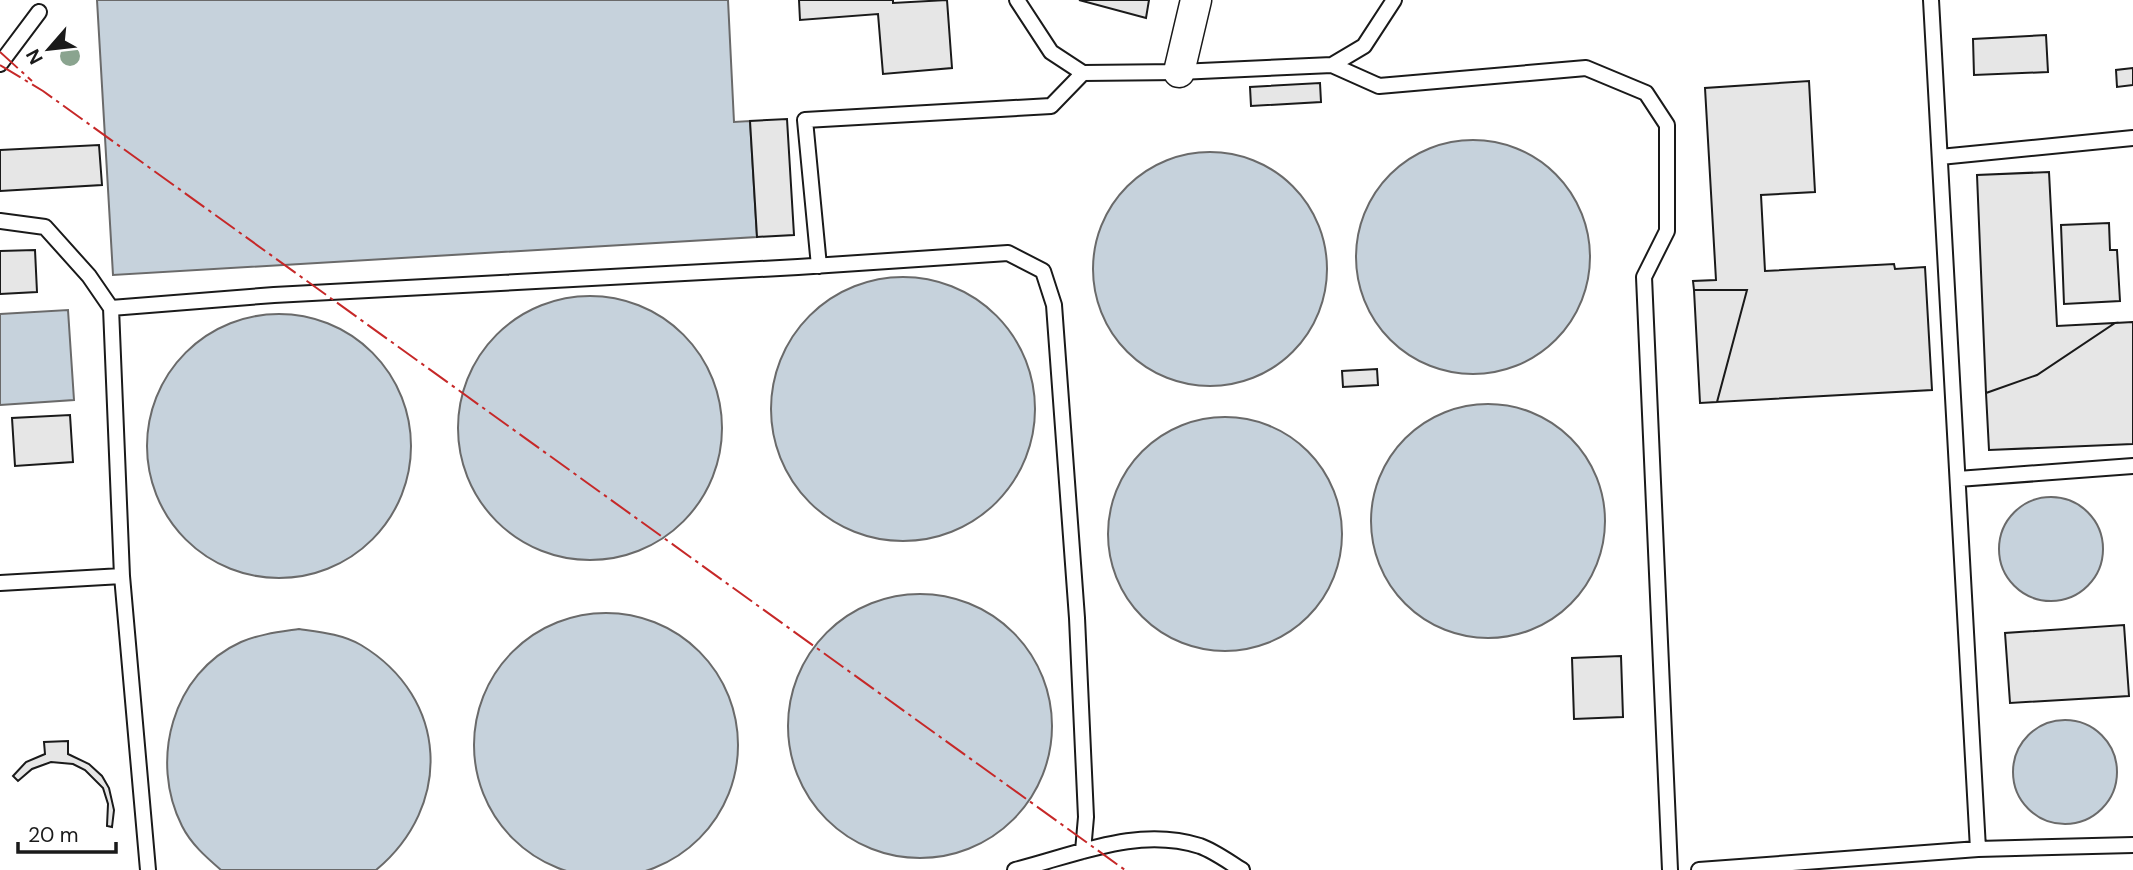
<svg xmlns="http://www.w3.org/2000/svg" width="2133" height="870" font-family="'DM Sans',sans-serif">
<rect width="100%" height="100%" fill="#fff"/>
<path fill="#c6d2dc" stroke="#6a6a6a" stroke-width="2" d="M97,0h631l6,122 16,-1 7,116 -644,38z
M1356 257a117 117 0 1 1 234 0a117 117 0 1 1-234 0Z
M1093 269a117 117 0 1 1 234 0a117 117 0 1 1-234 0Z
M771 409a132 132 0 1 1 264 0a132 132 0 1 1-264 0Z
M458 428a132 132 0 1 1 264 0a132 132 0 1 1-264 0Z
M68,310l6,90 -74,5v-91z
M147 446a132 132 0 1 1 264 0a132 132 0 1 1-264 0Z
M1371 521a117 117 0 1 1 234 0a117 117 0 1 1-234 0Z
M1108 534a117 117 0 1 1 234 0a117 117 0 1 1-234 0Z
M1999 549a52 52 0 1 1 104 0a52 52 0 1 1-104 0Z
M788 726a132 132 0 1 1 264 0a132 132 0 1 1-264 0Z
M474 745a132 132 0 1 1 264 0a132 132 0 1 1-264 0Z
M299,629c21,3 43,5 62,16 88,53 92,161 15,225h-155c-15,-13 -30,-26 -39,-44 -33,-65 -10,-153 59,-184 19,-8 38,-10 58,-13z
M2013 772a52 52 0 1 1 104 0a52 52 0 1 1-104 0Z"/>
<path fill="#e6e6e6" stroke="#1a1a1a" stroke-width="2" d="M799,0h94v3l54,-3 5,68 -69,6 -5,-60 -78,6z
M1079,0h70l-3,18z
M2046,35l2,37 -74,3 -1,-36z
M2133,68v17l-16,2 -1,-17z
M1809,81l6,111 -54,3 4,76 129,-7 1,5 30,-2 7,123 -215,12 30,-112h-53l-1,-9 23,-1 -11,-192z
M1320,83l1,19 -70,4 -1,-19z
M787,119l7,116 -37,2 -7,-116z
M99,145l3,40 -102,6v-41z
M2049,172l8,154 58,-3 -78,52 -51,18 -9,-218z
M2109,223l1,27h7l3,51 -56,3 -3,-79z
M35,250l2,42 -37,2v-43z
M1694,290h53l-30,112 -17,1z
M2133,322v122l-144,6 -3,-57 51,-18 78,-52z
M1377,369l1,16 -35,2 -1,-16z
M70,415l3,47 -58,4 -3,-48z
M2124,625l5,71 -119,7 -5,-70z
M1621,656l2,61 -49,2 -2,-61z
M68,741v13l21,10 13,12 7,12 5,22 -2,17 -5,-1 1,-22 -5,-16 -18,-18 -12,-6 -22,-2 -19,7 -14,12 -5,-5 13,-14 19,-8 -1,-12z"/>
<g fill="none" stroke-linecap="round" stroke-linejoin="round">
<defs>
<path id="service" d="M1017,0l34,52 32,21
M0,64l39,-52
M1332,65l47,21 207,-18 60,25 21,32v106l-23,46 26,593
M1940,157l193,-19
M0,221l45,6 44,49 22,32 163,-13 524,-28 210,-14 35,18 11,34 23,313 9,199 -3,34
M819,266l-14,-146 246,-14 32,-33 96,-1 153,-7 32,-19 30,-46
M111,308l11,268
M1958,479l175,-13
M0,583l122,-7 26,294
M1978,849l155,-4
M1015,870c61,-15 122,-44 185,-24 14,5 29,16 42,24
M1699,870l279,-21 -47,-849"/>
<path id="minor" d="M1179,72l17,-72"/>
</defs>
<use href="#service" stroke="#1a1a1a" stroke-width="18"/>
<use href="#minor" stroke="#1a1a1a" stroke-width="33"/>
<use href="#service" stroke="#fff" stroke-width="14"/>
<use href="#minor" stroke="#fff" stroke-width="30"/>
<path stroke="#c62828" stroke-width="2" stroke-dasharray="24 5 3.5 5" stroke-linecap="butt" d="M0,52l32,29
M0,65l43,26 1082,779"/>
</g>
<circle fill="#8aa48f" cx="70" cy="56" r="10"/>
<g transform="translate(49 49) rotate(242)" stroke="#ffffff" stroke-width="5" paint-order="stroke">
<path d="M0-5L12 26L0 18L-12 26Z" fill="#1a1a1a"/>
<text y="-10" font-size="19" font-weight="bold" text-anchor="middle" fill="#1a1a1a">N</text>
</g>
<path d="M18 842v10h98v-10" fill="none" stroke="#1a1a1a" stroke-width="3.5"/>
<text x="28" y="842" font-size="21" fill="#1a1a1a" stroke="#ffffff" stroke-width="5" paint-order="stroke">20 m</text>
</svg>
